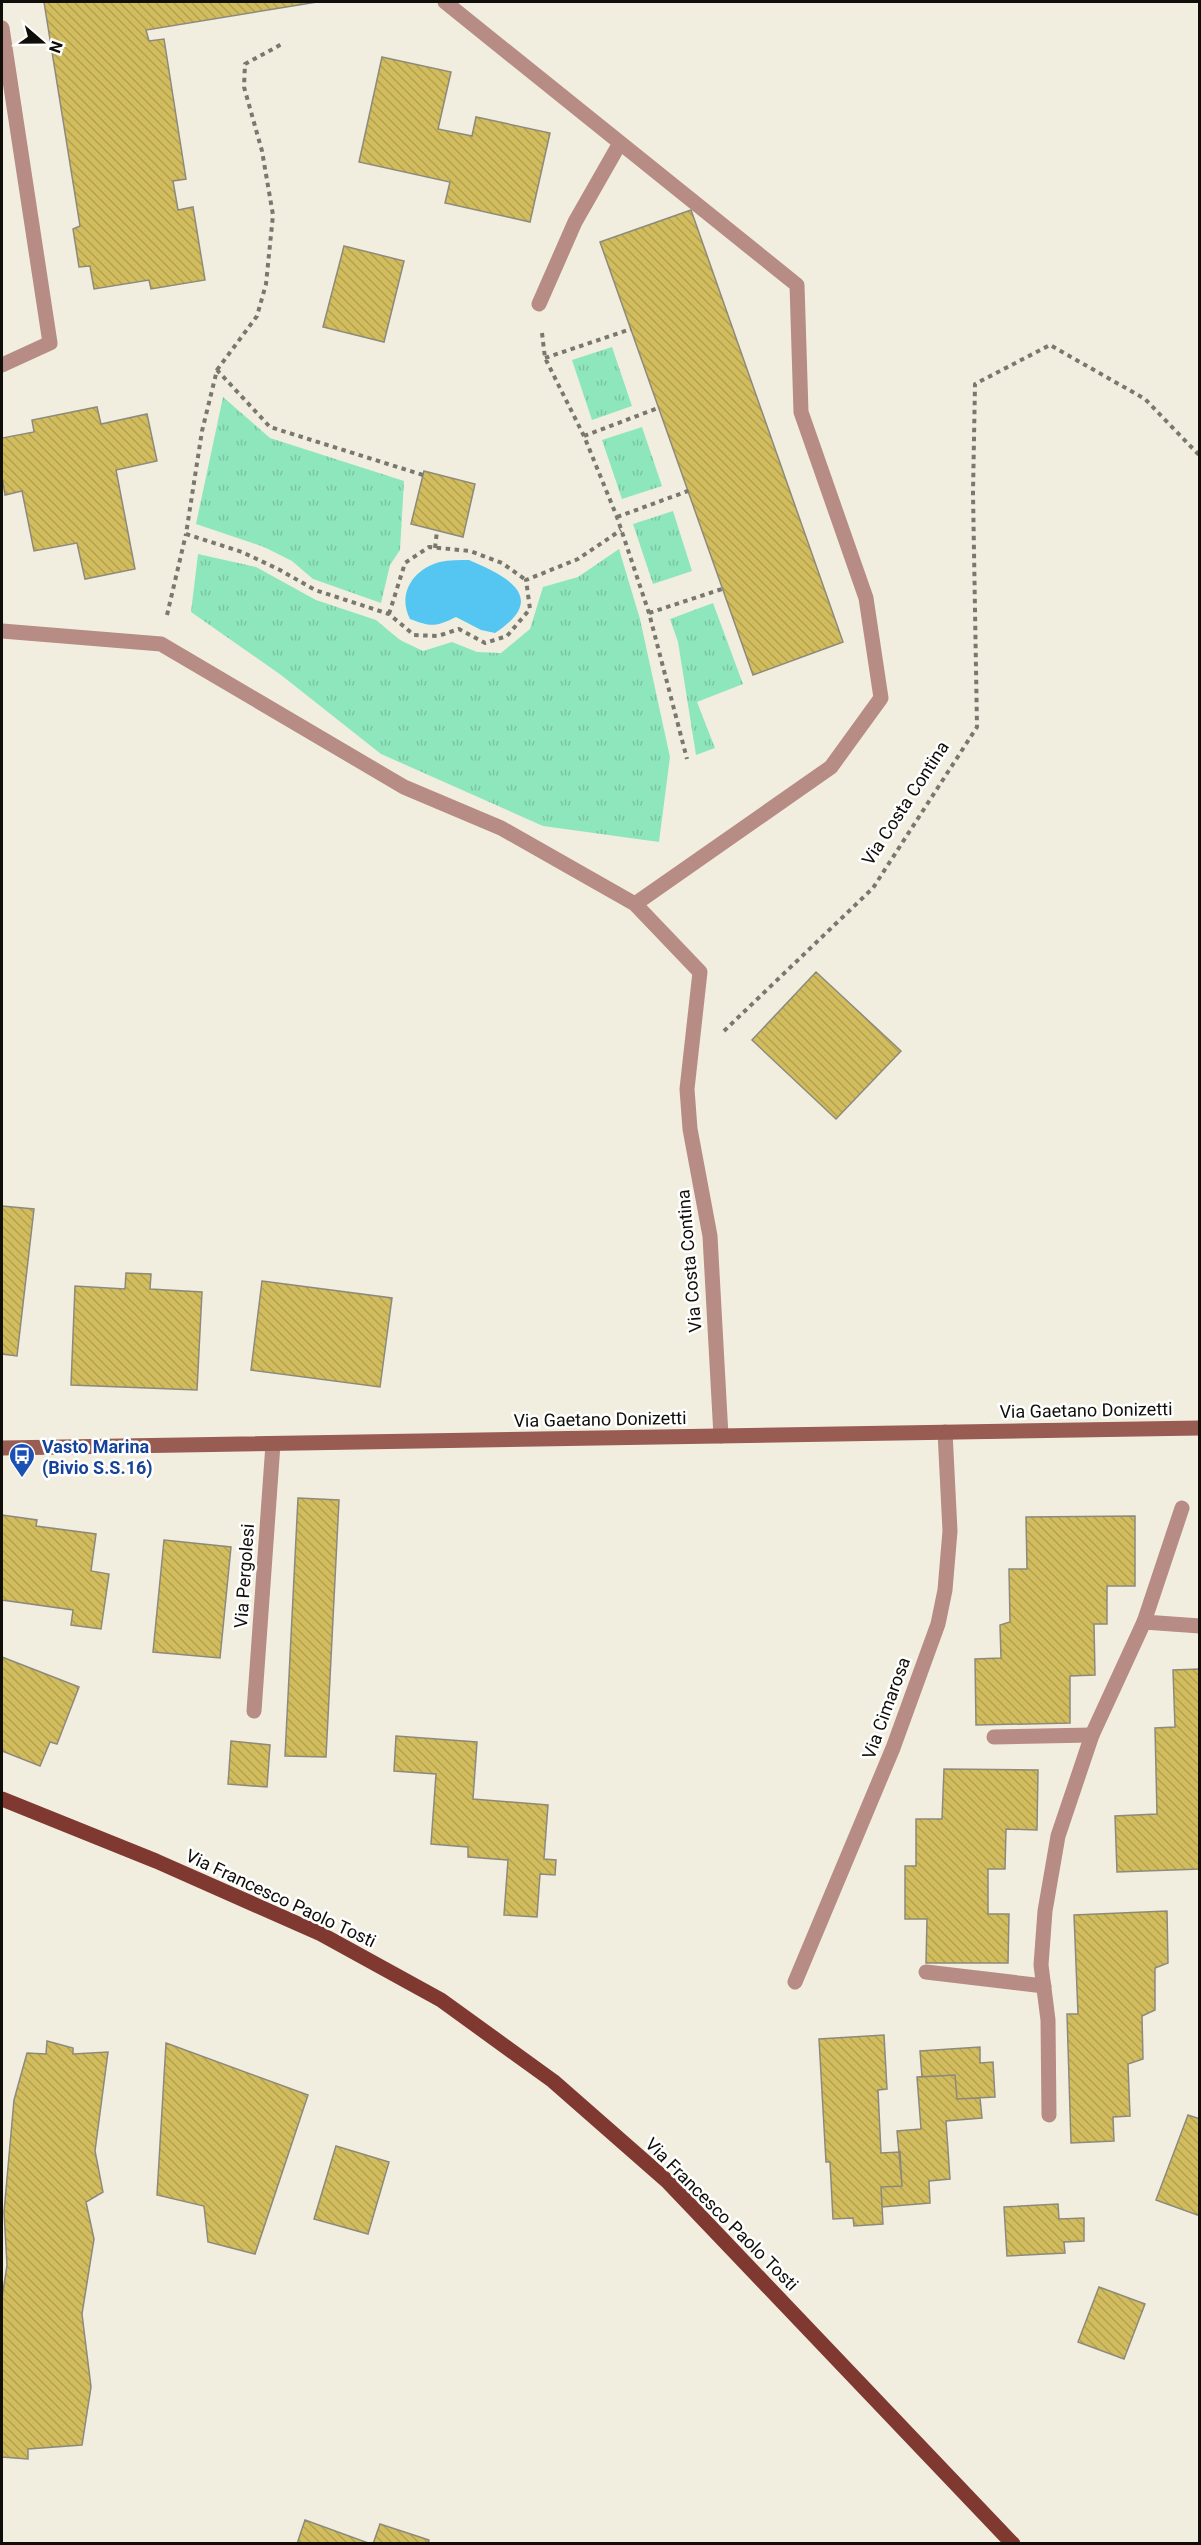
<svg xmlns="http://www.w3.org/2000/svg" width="1201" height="2545" font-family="Roboto,sans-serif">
<defs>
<pattern id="grass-tufts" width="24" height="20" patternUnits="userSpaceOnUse" patternTransform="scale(1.5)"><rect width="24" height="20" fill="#8ee6bd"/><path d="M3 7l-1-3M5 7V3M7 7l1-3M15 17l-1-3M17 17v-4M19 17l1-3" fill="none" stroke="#79c4a1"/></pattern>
<pattern id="building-back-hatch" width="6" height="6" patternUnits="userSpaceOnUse" patternTransform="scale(1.5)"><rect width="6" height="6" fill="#d2bd5e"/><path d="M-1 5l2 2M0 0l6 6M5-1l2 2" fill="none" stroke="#b3a150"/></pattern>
</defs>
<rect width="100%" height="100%" fill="#f1eedf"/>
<path fill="url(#grass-tufts)" d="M612,347l20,59 -40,14 -20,-60z
M223,397l47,41 134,43 -4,69 -10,15 -9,38 -68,-24 -21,-18 -28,-14 -68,-23z
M642,427l20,59 -40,13 -20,-59z
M673,511l19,60 -39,13 -20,-60z
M619,549l21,70 30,138 -11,85 -116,-16 -162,-72 -100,-79 -90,-63 7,-58 58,13 60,33 60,20 24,20 23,11 29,-9 25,10 24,1 29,-24 13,-42 35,-10z
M713,603l30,81 -46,18 18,46 -19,7 -18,-113 -8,-23z"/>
<path fill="#54c6f1" d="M469,560c37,16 81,37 26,73l-14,-3 -25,-13c-20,10 -25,10 -46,2 -13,-25 3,-50 30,-57 9,-2 20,-2 29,-2z"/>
<path fill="url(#building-back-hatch)" stroke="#8d8a7d" stroke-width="1.5" d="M44,2h273l-171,28 3,11 15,-2 22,140 -13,2 5,29 15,-3 12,73 -54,9 -2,-9 -55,9 -4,-23 -11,1 -6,-38 7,-3z
M382,57l69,15 -13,57 34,7 4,-19 74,16 -20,89 -85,-19 5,-21 -91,-20z
M691,210l152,432 -90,33 -153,-433z
M344,246l60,15 -20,81 -61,-15z
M97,407l4,17 46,-10 10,47 -41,9 19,99 -50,10 -8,-36 -43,8 -12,-60 -17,4 -3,-18v-39l32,-6 -2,-12z
M424,471l51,13 -12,53 -52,-13z
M816,972l85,79 -65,68 -84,-79z
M2,1206l32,3 -17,147 -15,-2z
M126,1273l25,1 -1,15 52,3 -5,98 -126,-5 4,-99 50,3z
M262,1281l130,17 -12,89 -129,-17z
M298,1498l41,2 -13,257 -41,-1z
M2,1515l35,5 -1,6 60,8 -5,37 18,3 -8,55 -30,-4 2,-15 -71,-10z
M1135,1516v70h-28v38h-13l1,51 -25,1v47l-94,2 -1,-66 26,-1 -1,-33 10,-3 -1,-53h18l-1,-52z
M164,1540l67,7 -11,111 -67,-6z
M2,1657l77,30 -22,57 -7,-2 -10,24 -38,-15z
M1200,1669v200l-83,3 -2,-56 42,-2 -2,-86 20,-1 -2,-57z
M396,1736l81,6 -4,57 75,6 -4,54 12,1 -1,15 -15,-1 -3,43 -33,-2 4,-55 -40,-3v-10l-37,-3 5,-70 -42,-3z
M231,1741l39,4 -3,42 -39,-3z
M944,1769l94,1 -1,60 -31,-1 -1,40h-17v45h21l-1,49h-82l1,-44h-22v-53h11v-47h26z
M1167,1911l1,52 -13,5v42l-13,6 1,43 -15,5 2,52 -17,1 1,24 -43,2 -4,-129h11l-4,-99z
M884,2035l3,54 -9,1 3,63 19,-1 2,34 -21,1 2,37 -29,2 -1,-8 -20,1 -3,-57h-4l-7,-123z
M47,2041l26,7v6l35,-2 -13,99 8,41 -17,10 8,37 -12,75 9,73 -9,58 -54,4v10l-26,-2v-159l5,-33 -3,-53 10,-112 13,-47 19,1z
M166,2043l142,52 -53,159 -47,-12 -4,-36 -47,-11z
M980,2047v16l13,-1 2,35 -38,2 -2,-24 -33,2 -2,-26z
M955,2075l2,24 23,-1 2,20 -36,3 4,58 -21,2 1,22 -48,4 -1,-20 21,-1 -5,-55 24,-2 -4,-52z
M1188,2115l12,4v97l-44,-16z
M336,2146l53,16 -21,72 -54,-15z
M1058,2204l1,15 25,-1v23l-20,1 1,11 -58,3 -3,-49z
M1099,2287l46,17 -21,55 -46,-17z
M305,2520l66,24h-74z
M380,2524l49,16 -1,4h-55z"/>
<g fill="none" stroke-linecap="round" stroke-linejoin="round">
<path stroke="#7a786e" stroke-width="4" stroke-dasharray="4.5 4.5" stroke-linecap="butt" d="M542,333l3,25 39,78 33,81 32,96 38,146
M545,358l86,-29
M217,370l40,-54 9,-32 7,-69 -11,-64 -18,-64 1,-23 37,-20
M584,436l74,-28
M423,475l-153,-48 -53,-57 -15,61 -16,103 56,18 38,18 35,20 74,24 25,21 24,1 21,-7 26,14 22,-7 23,-27 -4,-29 52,-21 43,-29
M617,517l71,-26
M435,548l2,-17
M649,613l73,-24
M389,614l16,-51 24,-16 41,4 32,12 24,17
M167,615l19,-81
M724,1031l149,-143 104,-161 -4,-234 2,-109 75,-39 95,54 55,57"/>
<path stroke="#b68c84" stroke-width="15" d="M445,2l352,283 4,127 65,186 15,100 -50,69 -196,137
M2,28l48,315 -48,22
M539,304l36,-82 45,-79
M2,631l159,13 243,143 97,41 134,76 65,68 -13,117 3,40 20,107 11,200
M1144,1622l38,-114
M254,1711l19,-267
M994,1737l98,-2
M926,1972l118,14
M795,1982l98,-234 45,-124 7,-34 5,-59 -5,-99"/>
<path stroke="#b68c84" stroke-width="15" d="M1049,2115l-1,-95 -7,-55 4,-54 13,-75 34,-101 52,-113 56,4"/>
<path stroke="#985c53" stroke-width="15" d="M2,1448l1198,-20"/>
<path stroke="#803930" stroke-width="15" d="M2,1799l154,62 165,73 120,66 112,81 114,100 346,363"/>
</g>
<defs>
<symbol id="bus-pin" viewBox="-11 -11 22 30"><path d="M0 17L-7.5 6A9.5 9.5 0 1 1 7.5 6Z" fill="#1a4fb4" stroke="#fff"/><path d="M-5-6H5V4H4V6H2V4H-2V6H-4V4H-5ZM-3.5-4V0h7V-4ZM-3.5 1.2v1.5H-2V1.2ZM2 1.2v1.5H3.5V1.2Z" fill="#fff"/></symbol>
</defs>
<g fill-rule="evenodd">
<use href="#bus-pin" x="7" y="1441" width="30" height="40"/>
</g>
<g text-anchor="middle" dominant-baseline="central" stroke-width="5" stroke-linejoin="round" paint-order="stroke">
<g font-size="18" fill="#0f0e09" stroke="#fff">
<text transform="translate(905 803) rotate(-57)">Via Costa Contina</text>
<text transform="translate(689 1261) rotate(-95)">Via Costa Contina</text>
<text transform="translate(1086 1410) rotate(-1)">Via Gaetano Donizetti</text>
<text transform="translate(600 1419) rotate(-1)">Via Gaetano Donizetti</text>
<text transform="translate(244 1576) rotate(-86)">Via Pergolesi</text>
<text transform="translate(886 1708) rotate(-70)">Via Cimarosa</text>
<text transform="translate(281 1898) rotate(25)">Via Francesco Paolo Tosti</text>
<text transform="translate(722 2214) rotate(45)">Via Francesco Paolo Tosti</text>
</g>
<g font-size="18" font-weight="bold" fill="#164399" stroke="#fff" text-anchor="start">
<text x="42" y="1446">Vasto Marina<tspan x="42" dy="21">(Bivio S.S.16)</tspan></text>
</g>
</g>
<rect width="1201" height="2545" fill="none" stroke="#0f0e09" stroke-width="6"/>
<g transform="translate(42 42) rotate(110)" stroke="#ffffff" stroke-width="4.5" paint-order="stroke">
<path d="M0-4.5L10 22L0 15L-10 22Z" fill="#0f0e09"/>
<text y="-9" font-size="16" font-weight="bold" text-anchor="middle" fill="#0f0e09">N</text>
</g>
</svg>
